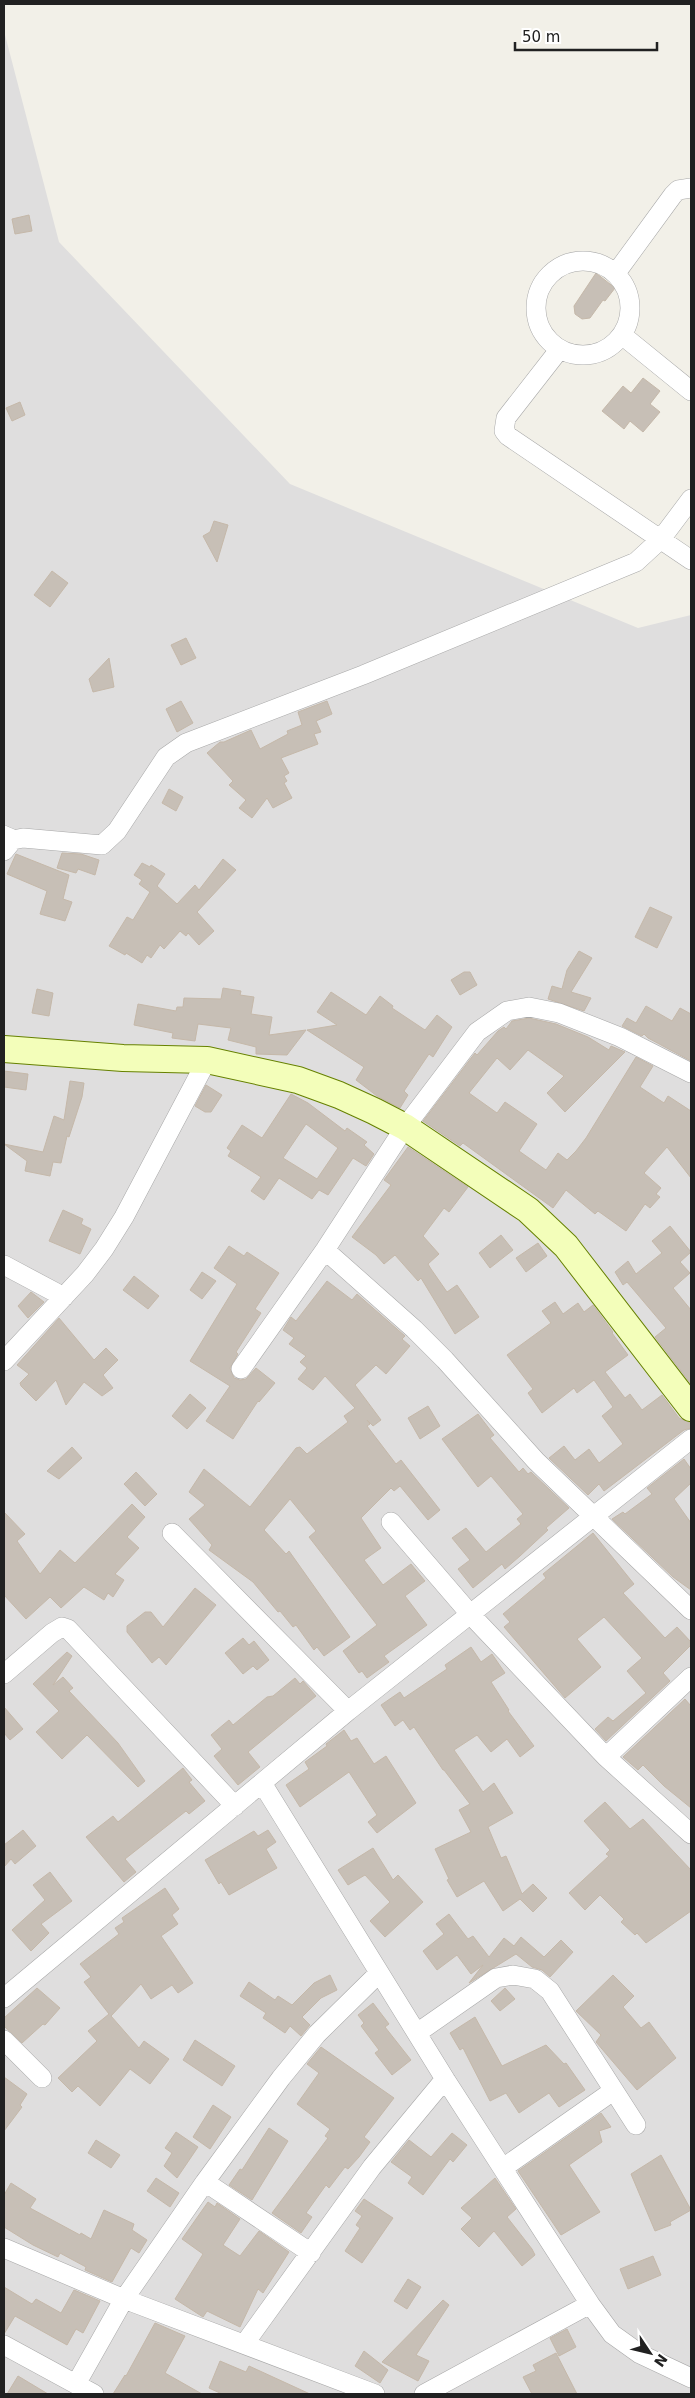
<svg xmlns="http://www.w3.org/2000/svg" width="695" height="2398" font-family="'DejaVu Sans',sans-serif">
<rect width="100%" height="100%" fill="#f2f0e8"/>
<path fill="#dfdede" d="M4,31l55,211 231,242 348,144 53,-13v1779h-687z"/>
<path fill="#c7bfb6" stroke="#c5b8a9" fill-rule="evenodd" d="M29,215l3,16 -17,3 -3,-15z
M596,273l19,15 -10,13 -2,-1 -13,18 -8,1 -7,-5 -1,-8z
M643,378l17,13 -10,13 10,8 -17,20 -13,-11 -6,8 -22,-18 21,-25 8,7z
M20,402l5,13 -13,6 -6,-13z
M214,521l14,4 -11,37 -14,-26 7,-4z
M52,571l16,12 -18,24 -16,-12z
M186,638l10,20 -15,7 -10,-20z
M109,658l5,29 -21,5 -4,-13z
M181,701l12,22 -16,9 -11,-23z
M327,701l5,13 -16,7 5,11 -7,2 4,10 -37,14 8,15 -5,3 3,5 -3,2 8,15 -19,10 -6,-10 -15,20 -13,-10 7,-8 -17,-15 4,-4 -26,-28 13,-11h4l27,-12 9,19 28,-15 -1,-3 15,-6 -4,-13z
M169,789l14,8 -7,14 -14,-8z
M62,853l19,1 18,6 -4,15 -17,-6 -2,4 -19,-5z
M16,854l53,21 -6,24 9,3 -7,19 -25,-7 7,-23 -40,-17z
M223,859l13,11 -39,42 17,19 -15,14 -11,-12 -2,3 -6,-5 -16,18 -4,-4 -9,13 -4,-3 -5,8 -16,-10 -1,2 -16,-9 18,-29 6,3 17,-28 -11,-8 3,-4 -8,-5 8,-12 8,4 1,-2 14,9 -8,12 20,18 18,-19 4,5z
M650,907l22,10 -15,31 -22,-11z
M579,951l13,7 -21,34 20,6 -7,13 -36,-12 4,-13 10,3 5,-19z
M464,972h6l7,13 -17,10 -9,-15z
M223,988l18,3 -1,4 14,2 -3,17 21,3 -3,18 37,-5 -19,25 -31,-1v-7l-28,-7 3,-12 -33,-4 -3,17 -23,-3 1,-5 -39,-8 4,-21 38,7 1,-4h6l1,-9 37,1z
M37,989l16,4 -4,23 -17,-3z
M331,992l35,23 14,-19 13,10 -1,2 33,22 12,-15 15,12 -19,30 -4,-3 -25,37 4,4 -8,13 -23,-12 -21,-16 8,-13 -57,-37 30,-5 -20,-13z
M646,1006l26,15 8,-13 11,6v47l-43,-23 -4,-4 -2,2 -20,-10 5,-8 9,5z
M529,1018l27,6 32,13 21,13 2,-4 14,6 -60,60 -18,-19 17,-17 -36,-26 -18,20 -13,-12 -28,35 28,20 8,-11 32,22 -18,27 27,19 12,-17 9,7 9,-9 10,-13 50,-81 17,9 -13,21 24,16 4,-7 23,15v67l-24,-31 -23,26 17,15 -5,6 4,3 -10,11 -5,-4 -19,27 -28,-20 -3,3 -29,-24 -13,18 -90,-65 -3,3 -37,-25 52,-68 2,2 21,-24 6,-4 2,2 6,-8z
M4,1071l24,3 -2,16 -22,-3z
M70,1081l14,2 -2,14 -13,40 -2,-1 -6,27 -8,-1 -3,14 -25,-5 2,-10 -23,-17 39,8 11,-36 10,4z
M206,1085l16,10 -11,17h-6l-10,-6z
M291,1094l17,9 37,28 2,-3 20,14 -3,3 10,9 -8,12 -13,-8 -25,37 -9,-5 -7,9 -33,-21 -15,22 -13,-9 10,-14 -33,-21 3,-5 -4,-3 15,-23 20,13zM306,1124l32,24 -21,31 -34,-21z
M408,1147l60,40 -19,25 -5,-4 -21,28 16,18 -11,10 3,5 16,23 10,-7 22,32 -24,17 -34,-56 -3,3 -23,-26 -11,9 -8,-9 -24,-18 39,-52 -7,-5z
M63,1210l20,9 -2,5 10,5 -11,25 -31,-13z
M670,1226l21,26 -11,10 10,11 -17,15 18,22v74l-36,-47 11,-9 -39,-46 -4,3 -8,-13 13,-11 8,13 26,-21 -10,-12z
M501,1235l12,15 -23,18 -11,-15z
M538,1243l9,13 -21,16 -10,-14z
M229,1246l15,10 3,-4 32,21 -24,36 6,4 -25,39 2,2 -8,14 4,10 6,2 6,-1 10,-11 19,15 -16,19 -1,-1 -25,38 -27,-18 24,-35 -40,-25 47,-77 -23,-16z
M202,1272l14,9 -14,18 -12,-9z
M134,1276l25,20 -11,13 -25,-19z
M327,1281l25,19 5,-6 48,42 -3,3 8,7 -24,28 -10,-9 -21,20 26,35 -8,6 -6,-6 3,4 -3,2 29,38 5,-4 39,50 -12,10 -28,-34 -6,5 -3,-3 -30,30 20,30 -17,12 19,25 28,-21 14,17 -20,15 22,29 -43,31 5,6 -22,16 -5,-7 -3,2 -16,-22 34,-26 -68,-88 7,-6 -26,-32 -26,31 22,24 3,-3 61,86 -26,19 -7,-9 -3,3 -18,-25 -3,2 -13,-16 -2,1 -25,-30 -44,-32 3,-5 -23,-26 16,-14 -16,-13 15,-23 46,38 46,-59 4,-1 7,7 41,-32 -4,-6 11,-8 -30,-32 -12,14 -15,-11 9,-11 -7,-6 6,-6 -17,-12 5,-6 -11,-8 8,-13 5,4z
M31,1292l13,10 -16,16 -10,-12z
M555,1302l8,12 15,-11 6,9 9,-7 20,27 -1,1 16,22 -23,17 20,26 5,-4 12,16 20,-15 17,23 12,5v5l-7,2 -80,61 -5,-7 -11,11 -39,-37 15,-12 11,14 14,-11 10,14 24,-19 -21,-28 11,-9 -19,-27 -17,13 -3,-5 -32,25 -14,-20 5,-4 -26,-34 44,-32 -9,-12z
M59,1318l35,42 12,-12 12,12 -15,15 10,13 -11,8 -18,-14 -18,23 -10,-25 -20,21 -15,-15 -1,-3 9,-9 -12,-9z
M190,1394l16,14 -19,21 -15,-13z
M428,1406l12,20 -20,13 -12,-21z
M478,1414l16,21 -4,3 29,34 4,-4 5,6 3,-2 38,36 -23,20 2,2 -28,26 -15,13 -3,-5 -29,24 -15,-19 12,-9 -18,-22 14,-10 20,24 35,-28 -4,-5 6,-5 -32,-38 -13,11 -36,-48z
M72,1447l10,11 -23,21 -12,-8z
M684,1459l7,10v14l-17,16 17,24v67l-18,-13 -61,-58 11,-7 2,2 27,-20 -5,-6z
M136,1472l21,22 -12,12 -21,-22z
M132,1504l13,13 -18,20 12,11 -24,26 9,6 -11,17 -5,-4 -4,7 -20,-13 -23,21 -11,-11 -24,22 -22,-24v-83l21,22 -8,7 23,33 20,-24 15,13z
M593,1533l41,51 -11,9 42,45 12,-11 14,15v3l-28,28 7,8 -64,60 -11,-12 13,-12 5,4 33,-28 -19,-22 15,-13 -38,-41 -27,22 24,28 -36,31 -61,-71 6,-5 -7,-8 43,-36 -3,-4z
M195,1588l21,17 -50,60 -7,-8 -7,6 -25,-31v-6l18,-14h6l12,15z
M243,1638l6,7 5,-4 15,19 -12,10 -4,-4 -10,8 -18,-21z
M471,1647l10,15 11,-8 13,19 -14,9 18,28 -1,1 26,35 -14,11 -13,-18 -16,13 -14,-17 -23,15 29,42 11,-9 19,30 -25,14 13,31 5,-2 16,38 11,-10 14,14 -14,14 -13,-13 -17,12 -19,-30 -27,16 -10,-17 2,-1 -14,-30 36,-17 -12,-22 11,-6 -26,-34h-1l-29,-43 -4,3 -7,-10 -8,6 -14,-21 19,-13 4,6 43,-29 -2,-4z
M67,1652l5,4 -19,29 10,-8 10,11 -4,3 49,52 27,38 -7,6 -51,-52 -25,24 -26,-27 23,-21 -26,-27z
M295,1678l5,6 3,-3 13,15 -68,56 12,15 -22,18 -24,-29 8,-7 -11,-14 18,-15 4,5 34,-28 6,-1z
M685,1699l6,7v102l-27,-22 -21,-21 -5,5 -15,-13z
M4,1707l19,22 -13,11 -6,-7z
M344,1730l7,11 6,-3 17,26 12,-8 30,47 -39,30 -9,-11 9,-7 -28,-43 -49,35 -14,-22 23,-16 -4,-7 22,-16 -1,-2z
M183,1768l9,12 -3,2 16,19 -16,13 -3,-3 -61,48 11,13 -12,10 -38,-45 27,-21 5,6z
M605,1802l25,27 13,-10 48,51v41l-45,32 -9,-10 -2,2 -14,-13 3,-3 -24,-24 -15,15 -16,-17 40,-37 -3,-2 4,-4 -26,-29z
M23,1830l13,16 -21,18 -4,-5 -7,8v-22z
M268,1830l8,12 -10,7 11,19 -48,27 -8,-13 -2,2 -14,-24 49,-29 4,5z
M373,1848l20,32 5,-5 25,27 -38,35 -15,-16 20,-19 -25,-27 -17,10 -10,-15z
M50,1872l22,29 -31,23 8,9 -18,18 -19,-21 33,-30 -12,-15z
M165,1888l14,21 -7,6 6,9 -17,12 32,47 -15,10 -6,-8 -21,14 -10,-15 -30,32 28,32 5,-7 25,18 -19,25 -20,-15 -30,37 -22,-20 -6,6 -14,-14 39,-37 -9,-10 21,-17 -25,-32 7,-5 -11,-13 39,-30 -4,-6 9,-6 -2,-4z
M449,1914l19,25 5,-3 16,21 15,-19 10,8 7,-9 23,20 17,-17 12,12 -23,25 -8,-7 -10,-3 -16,-13 -47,29 14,-18 -12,9 -14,-19 -20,15 -14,-19 21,-17 -8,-10z
M330,1975l7,15 -16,8 -19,19 8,8 -9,11 -11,-10 -5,7 -22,-15 3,-5 -26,-17 9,-14 26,18 3,-4 14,9 22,-22z
M613,1975l21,21 -11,11 18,21 8,-6 27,36 -39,32 -41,-48 5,-7 -25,-24z
M37,1988l23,20 -15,17 -2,-1 -21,19 -18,-17v-8z
M505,1988l10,11 -15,12 -9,-10z
M373,2003l16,21 -4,3 26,33 -19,15 -17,-22 4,-3 -18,-24 3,-3 -6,-8z
M475,2017l27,49 44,-21 18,19 2,-1 19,27 -26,17 -10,-14 -30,20 -13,-20 -16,8 -27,-53 -3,2 -10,-17z
M195,2040l40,26 -13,20 -39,-26z
M321,2047l73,51 -30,39 6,5 -11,15 -11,12 -3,-2 -16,21 -3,-3 -20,28 6,4 -11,16 -29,-20 56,-75 -3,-2 5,-7 -33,-25 22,-31 -12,-9z
M4,2077l23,17 -7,11 2,2 -18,24z
M213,2105l18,12 -21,32 -17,-12z
M601,2113l10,14 -12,4 3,11 -33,23 31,47 -39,23 -43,-64z
M269,2128l19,13 -36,59 -23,-15 11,-16 2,1z
M176,2132l22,15 -21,31 -13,-12 8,-13 -7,-5z
M452,2133l15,12 -14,17 -3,-3 -27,36 -15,-12 4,-6 -21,-15 18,-22 22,17z
M96,2140l24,15 -9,13 -23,-15z
M661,2155l30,55 -21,12 1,3 -16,6 -24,-57z
M156,2178l23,15 -9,14 -23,-16z
M495,2178l21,31 -9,8 25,32 3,6 -13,11 -28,-35 -15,16 -18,-18 11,-11 -11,-10z
M11,2183l25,16 -6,9 50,27 1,-2 10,6 13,-29 30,14 -2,6 15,10 -8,13 -8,-5 -19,34 -27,-12 1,-3 -26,-14 -2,4 -25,-12 -29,-18v-32z
M364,2199l29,19 -31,45 -17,-12 15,-23 -4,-3 6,-9 -7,-5z
M208,2202l7,5 2,-4 23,16 -17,26 17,11 19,-25 30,21 -26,41 -5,-4 -18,38 -33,-16 -4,6 -28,-18 28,-45 -21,-15z
M653,2256l8,19 -33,14 -8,-20z
M408,2279l13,8 -14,22 -13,-8z
M4,2287l28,17 4,-5 25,14 13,-23 26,11 -17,32 -7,-4 -9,16 -52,-29 -11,18z
M443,2300l6,5 -33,50 13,6 -11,20 -36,-19z
M155,2323l30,13 -20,37 37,21h-89l12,-19 1,1z
M567,2329l9,18 -17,9 -9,-18z
M364,2351l24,19 -8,13 -25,-17z
M556,2353l21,41h-45l-9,-17 13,-6 -3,-6z
M220,2361l26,11 3,-6 61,28h-88l-13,-6z
M18,2376l30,18h-41z"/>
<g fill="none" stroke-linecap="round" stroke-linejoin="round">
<defs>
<path id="lane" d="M4,830l14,6"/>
<path id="street" d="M536 308a47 47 0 1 1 94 0a47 47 0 1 1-94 0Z
M616,273l57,-78 5,-5 13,-2
M622,335l69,56
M559,350l-53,68 -2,13 4,5 183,124
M4,851l9,-11 10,-2 79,7 15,-14 49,-74 20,-14 177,-68 273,-113 25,-23 30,-40
M325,1250l89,79 31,31 91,101 155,149
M4,1265l60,32
M4,1361l81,-87 19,-25 20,-32 83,-157
M241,1369l84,-119 80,-123 72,-95 30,-21 22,-4 30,6 61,24 71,36
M391,1522l80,93 135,142 85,77
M172,1533l176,178
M4,1674l48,-41 10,-6 6,2 167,177
M606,1757l85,-80
M262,1783l183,296 145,225 22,30 28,20 51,24
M4,1998l344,-287 343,-272
M417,2033l79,-55 17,-3 22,4 15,12 86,134
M4,2040l38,38
M503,2168l110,-77
M205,2182l106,71
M4,2248l120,51 251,95
M245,2343l127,-176 73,-88
M4,2345l90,49
M76,2384l48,-85 81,-117 76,-104 36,-44 62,-61
M424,2394l166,-90"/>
<path id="secondary" d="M4,1049l119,9 84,2 91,20 41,15 35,16 31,16 123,83 38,36 125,162"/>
</defs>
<use href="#lane" stroke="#a8a8a8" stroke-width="10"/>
<use href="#street" stroke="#a8a8a8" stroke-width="20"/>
<use href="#secondary" stroke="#668100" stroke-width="28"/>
<use href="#lane" stroke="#fff" stroke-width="9"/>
<use href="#street" stroke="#fff" stroke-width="19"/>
<use href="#secondary" stroke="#f3feba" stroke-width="26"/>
</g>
<rect width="695" height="2398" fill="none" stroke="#212121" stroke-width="10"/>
<g transform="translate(650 2353) rotate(125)" stroke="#ffffff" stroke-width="4" paint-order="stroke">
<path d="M0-4L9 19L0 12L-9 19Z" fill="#212121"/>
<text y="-8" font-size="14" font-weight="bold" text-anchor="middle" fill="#212121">N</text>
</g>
<path d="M515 42v8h142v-8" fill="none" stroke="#212121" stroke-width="2.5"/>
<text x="522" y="42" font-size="15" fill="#212121" stroke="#ffffff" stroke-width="4" paint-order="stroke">50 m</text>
</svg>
